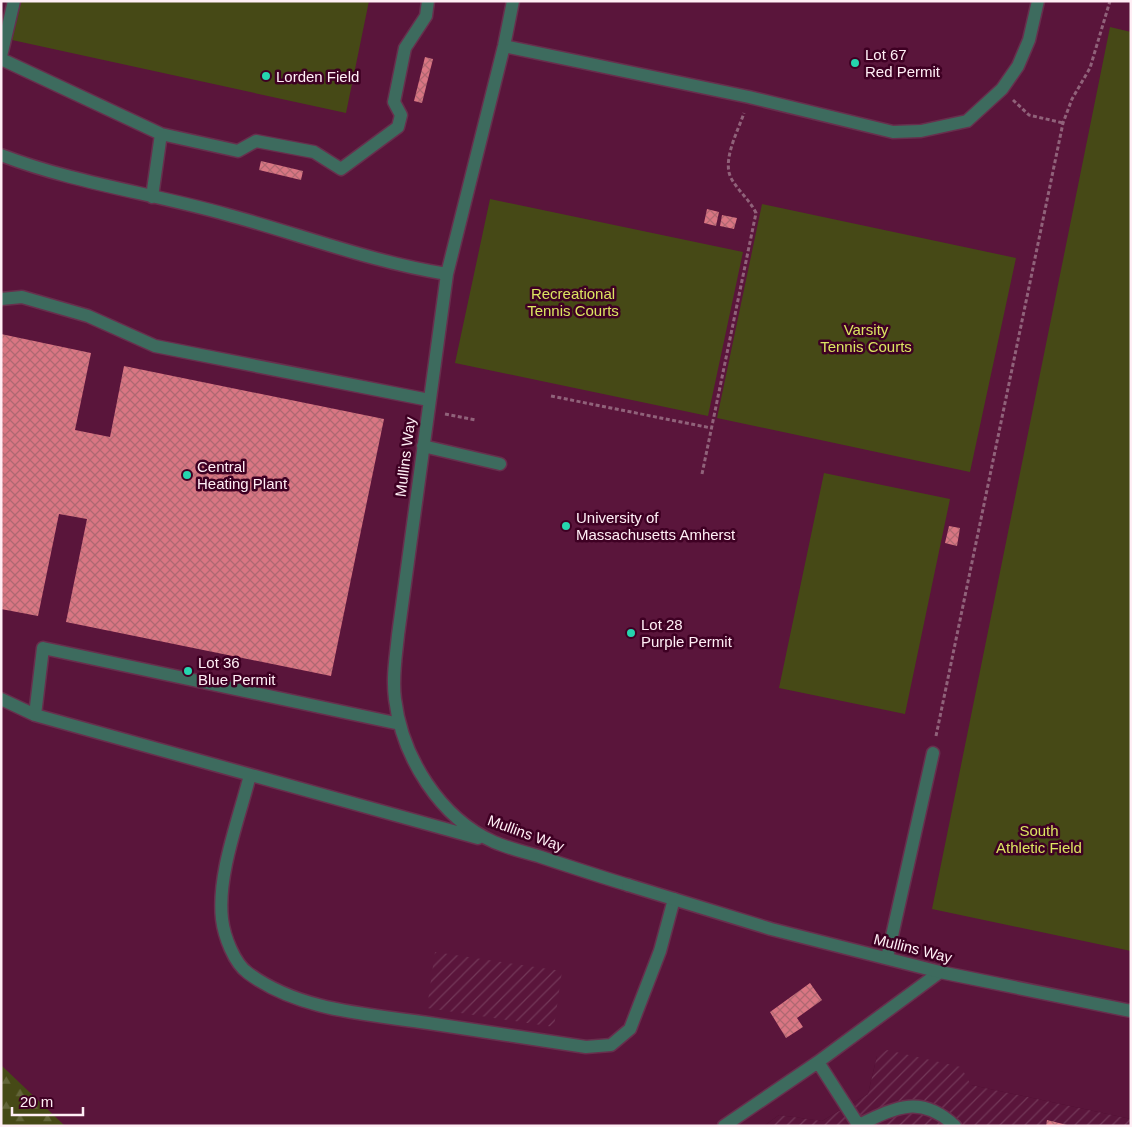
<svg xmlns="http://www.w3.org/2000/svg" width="1132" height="1127" font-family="Arial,sans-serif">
<defs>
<pattern id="industrial-furrows" width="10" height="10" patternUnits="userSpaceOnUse" patternTransform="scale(1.25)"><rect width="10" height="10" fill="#5a153b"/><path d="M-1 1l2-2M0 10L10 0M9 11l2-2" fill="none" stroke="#733758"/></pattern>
<pattern id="forest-firs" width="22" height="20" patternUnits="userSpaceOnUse" patternTransform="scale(1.25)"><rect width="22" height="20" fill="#464916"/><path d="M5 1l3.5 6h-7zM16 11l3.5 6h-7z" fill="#626438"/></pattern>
<pattern id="building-cross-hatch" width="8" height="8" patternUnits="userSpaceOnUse" patternTransform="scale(1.25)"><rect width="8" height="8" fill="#d97683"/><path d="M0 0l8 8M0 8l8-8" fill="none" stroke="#af6872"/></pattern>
</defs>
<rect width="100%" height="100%" fill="#4a0b2d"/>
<path fill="#5a153b" d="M1,1h1130v1118l-160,-34 -94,-29 -9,38 -46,27 -43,-6 -15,11h-763z"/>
<path fill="url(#industrial-furrows)" d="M435,952l127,19 -8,56 -127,-19z
M887,1050l74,17 10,18 160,34v7h-367l15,-11 43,6 46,-27 9,-38z"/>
<path fill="url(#forest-firs)" d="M1,1065l64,61h-64z"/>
<path fill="#464916" d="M21,1h348l-23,112 -334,-73z
M1110,27l21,5v919l-199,-42z
M490,199l253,53 -35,164 -253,-53z
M762,204l254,54 -46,214 -253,-54z
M824,473l126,26 -45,215 -126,-26z"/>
<path fill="url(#building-cross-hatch)" d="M425,57l8,2 -11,44 -8,-2z
M261,161l42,10 -2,9 -42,-10z
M707,209l12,3 -3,14 -12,-3z
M722,215l15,3 -3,11 -14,-3z
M1,334l90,19 -16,77 35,7 14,-71 260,53 -53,257 -265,-54 21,-103 -28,-5 -21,102 -37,-7z
M949,526l11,2 -3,18 -12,-3z
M810,983l12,17 -25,18 6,9 -17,11 -16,-26z
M1047,1120l20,5v1h-21z"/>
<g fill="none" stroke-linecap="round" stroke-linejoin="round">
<defs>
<path id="service" d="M513,1l-9,45 -57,228 -49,361c-2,21 -6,42 -3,64 7,58 45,119 99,143 14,6 29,10 44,14 30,10 60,20 90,29
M504,46l245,51 144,35 28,-1 46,-10 35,-32 16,-23 11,-26 9,-39
M1,56l13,-55
M1,59l160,75 77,17 18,-10 58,11 27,17 57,-42 3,-12 -7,-13 11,-54 21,-32 2,-15
M1,155c73,28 149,38 224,59 74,20 146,48 222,60
M152,197l9,-63
M1,299l21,-2 66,19 67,30 274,54
M423,446l77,18
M1,699l34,16 443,123
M35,715l8,-67 357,76
M250,775c-11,44 -33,99 -28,144 2,17 12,44 26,54 51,38 120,41 180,50 53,8 105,16 158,24l25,-2 19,-16 30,-78 14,-52
M887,958l46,-205
M818,1062l41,64
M859,1125c37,-18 62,-31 96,1
M724,1126l94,-64 122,-90"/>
<path id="minor" d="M628,885l143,44 169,43 191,39"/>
</defs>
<use href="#service" stroke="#672f4d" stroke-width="15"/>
<use href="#minor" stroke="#672f4d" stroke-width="15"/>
<path stroke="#90627a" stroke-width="3" stroke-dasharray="4 2.5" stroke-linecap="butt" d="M1013,100l16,15 34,8
M551,396l160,32
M445,414l31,6
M702,474l54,-261c-6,-13 -18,-22 -25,-35 -9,-18 7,-47 13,-65
M936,736l127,-613 9,-24 18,-31 20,-67"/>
<use href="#service" stroke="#3d6b5e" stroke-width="12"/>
<use href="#minor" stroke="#3d6b5e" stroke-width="12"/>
</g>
<g fill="#25d5ae" stroke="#3e0023" stroke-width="2">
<circle cx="855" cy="63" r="5"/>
<circle cx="266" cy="76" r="5"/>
<circle cx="187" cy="475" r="5"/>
<circle cx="566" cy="526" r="5"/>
<circle cx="631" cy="633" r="5"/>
<circle cx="188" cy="671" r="5"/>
</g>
<g text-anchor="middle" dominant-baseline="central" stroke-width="5" stroke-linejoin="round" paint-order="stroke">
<g font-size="15" fill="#ffeef5" stroke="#3e0023" text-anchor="start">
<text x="865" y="54">Lot 67<tspan x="865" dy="17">Red Permit</tspan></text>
<text x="276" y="76">Lorden Field</text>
<text x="197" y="466">Central<tspan x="197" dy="17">Heating Plant</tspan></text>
<text x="576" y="517">University of<tspan x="576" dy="17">Massachusetts Amherst</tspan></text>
<text x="641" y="624">Lot 28<tspan x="641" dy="17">Purple Permit</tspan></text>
<text x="198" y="662">Lot 36<tspan x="198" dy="17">Blue Permit</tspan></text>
</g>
<g font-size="15" fill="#dbe461" stroke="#3e0023">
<text x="573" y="293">Recreational<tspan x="573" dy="17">Tennis Courts</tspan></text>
<text x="866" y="329">Varsity<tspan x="866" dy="17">Tennis Courts</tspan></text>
<text x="1039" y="830">South<tspan x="1039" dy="17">Athletic Field</tspan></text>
</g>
<g font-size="15" fill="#ffeef5" stroke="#3e0023">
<text transform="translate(405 457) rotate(-83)">Mullins Way</text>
<text transform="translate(526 833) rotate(20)">Mullins Way</text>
<text transform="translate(913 948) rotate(14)">Mullins Way</text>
</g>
</g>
<rect width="1132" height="1127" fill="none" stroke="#ffeef5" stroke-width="5"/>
<path d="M12 1107v8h71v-8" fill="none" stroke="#ffeef5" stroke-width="2.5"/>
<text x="20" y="1107" font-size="15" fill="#ffeef5" stroke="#3e0023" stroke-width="4" paint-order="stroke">20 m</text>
</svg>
